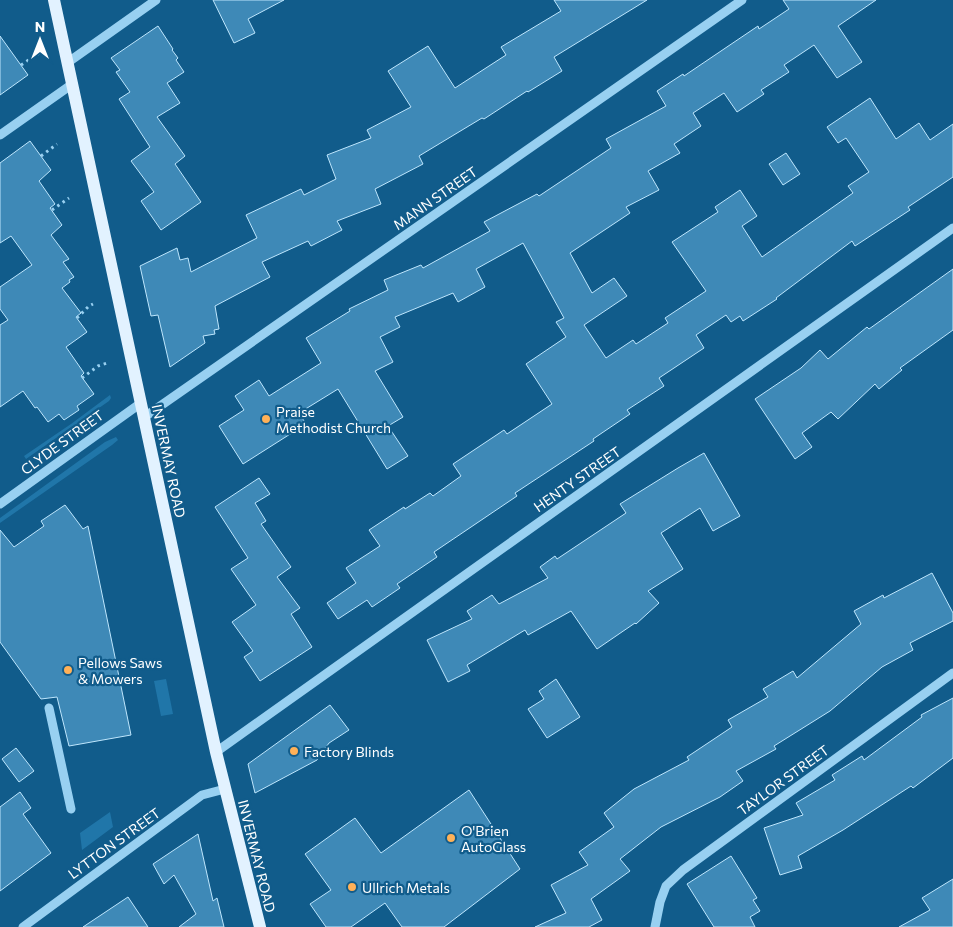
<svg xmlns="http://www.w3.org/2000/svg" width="953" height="927" font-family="Commissioner,sans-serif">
<rect width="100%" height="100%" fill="#115c8b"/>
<path fill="#2076a9" d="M110,395l1,3 -2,3 -83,58 -2,-3 47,-32z
M116,437l2,3 -6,5 -112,78v-5l105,-76z
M166,679l7,35 -12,2 -7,-35z
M110,812l3,15 -31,23 -2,-17z"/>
<path fill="#3e89b7" stroke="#bee6fd" d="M213,0h71l-36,19 7,14 -21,10z
M554,0h93l-93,57 8,14 -34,21 -1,-1 -43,28 -2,-1 -63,38 4,8 -48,25 6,15 -44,17 5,9 -31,16 -3,-5 -46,21 8,15 -55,29 4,23 -5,1 1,4 -12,2 2,7 -35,24 -12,-52 -7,1 -11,-50 37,-18 3,12 8,-2 3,14 66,-34 -11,-23 55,-26 3,6 32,-16 -9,-24 44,-17 -4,-8 44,-23 -23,-36 40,-25 27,42 51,-33 -5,-8 60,-36z
M783,0h93l-38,26 24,36 -25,16 -23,-33 -30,20 5,7 -28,18 3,4 -27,18 -13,-19 -31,20 8,13 -27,18 6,9 -32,18 11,19 -33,17 4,6 -60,40 22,40 22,-15 13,18 -43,29 22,33 27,-18 3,4 32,-21 -3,-5 41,-27 -34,-49 46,-30 -3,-5 25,-17 17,26 -15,10 20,31 91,-64 -5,-7 21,-14 -23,-34 -8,5 -11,-16 43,-29 26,41 23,-16 11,17 23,-16v53l-45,30 2,3 -55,36 -3,-5 -76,57 1,1 -34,22 -3,-5 -9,6 -5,-7 -30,20 8,13 -45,30 5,8 -37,24 3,4 -37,25 1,2 -79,52 2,3 -83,56 3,5 -40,27 3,4 -28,19 -5,-7 -29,19 -11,-16 29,-20 -10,-15 34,-22 -11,-16 35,-23 1,2 25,-16 3,3 28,-20 -8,-12 51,-34 3,4 45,-30 -26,-40 40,-27 -10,-15 8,-4 -41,-75 -47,26 9,18 -27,15 -5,-9 -58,24 5,10 -20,10 13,25 -18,9 28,46 -15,9 20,30 -21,13 -49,-80 -39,24 7,11 -63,40 -24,-38 25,-16 -9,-14 24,-16 10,16 52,-33 -15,-25 44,-27 -1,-2 39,-19 -4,-10 37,-15 2,3 67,-37 -6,-9 53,-28 2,2 72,-48 -5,-9 60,-33 -9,-15 26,-17 1,2 74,-50 1,3 30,-20z
M158,26l15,23 -1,1 6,8 -2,2 8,12 -17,11 13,20 -23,14 28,39 -10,8 26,38 -40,28 -20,-29 13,-9 -23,-31 19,-14 -31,-48 11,-7 -14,-20 4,-2 -9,-12z
M0,36l28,39 -28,20z
M30,141l21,29 -12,11 16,23 -5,4 12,17 -11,10 18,24 -6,3 11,15 -5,3 1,2 -8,6 19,25 -5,4 11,15 -21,15 18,26 -3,3 13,18 -17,12 2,4 -15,10 -5,-6 -11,8 -11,-15 -2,1 -12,-17 -23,16v-82l8,-5 -8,-11v-22l32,-22 -21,-29 -11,7v-80z
M786,153l14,21 -17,11 -14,-21z
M953,269v61l-53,38 2,2 -23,19 -4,-5 -37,35 -7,-7 -29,21 10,14 -17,12 -40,-60 46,-31 19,-18 8,9 39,-32 2,2z
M704,453l36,63 -27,15 -13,-23 -39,25 22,36 -35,22 11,12 -23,21 -1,-1 -38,26 -26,-38 -43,24 -3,-5 -58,35 3,6 -22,11 -21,-42 45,-21 -5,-8 25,-16 7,9 49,-26 -8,-11 15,-11 2,3 69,-46 -6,-9 58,-36z
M259,478l11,16 -15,9 11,18 -5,3 30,43 -14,10 23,31 -9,6 21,33 -52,34 -16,-24 9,-6 -21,-29 24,-17 -25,-36 17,-11 -33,-51z
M65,505l18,24 5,-3 43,209 -62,11 -12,-49 -16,2 -41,-57v-112l14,17 30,-21 -3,-5z
M932,573l21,40v8l-43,22 3,7 -31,17 -52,44 -56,35 2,3 -40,22 7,10 -23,16 -59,30 -41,32 10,12 -39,28 11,21 -13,7h-54l31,-14 -15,-28 37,-20 -9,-13 35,-25 -10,-14 30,-24 55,-29 -2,-3 45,-30 -4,-7 40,-23 -5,-8 30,-18 4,7 64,-54 -7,-13 29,-16 1,3z
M556,679l24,38 -33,21 -19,-29 16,-10 -5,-8z
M953,698v60l-40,30 -2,-2 -68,44 -45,26 4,12 -22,7 -16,-47 39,-13 -7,-12 39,-23 -3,-5 30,-19 2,4 58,-43 -1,-2z
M330,705l19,25 -20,13 -12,17 -62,33 -7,-29z
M16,748l18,23 -15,11 -17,-23z
M469,790l51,79 -76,58h-42l-17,-24 -34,24h-25l-16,-23 21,-14 -26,-36 50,-36 26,35z
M20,792l11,16 -8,6 28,39 -51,38v-84z
M198,834l15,67 4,-3 7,29h-45l17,-13 -22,-39 -10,9 -11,-20z
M731,856l26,42 -4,2 7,11 -10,6 5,10h-41l-27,-43z
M953,879v48h-54l31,-17 -8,-12z
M128,897l20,30h-65z"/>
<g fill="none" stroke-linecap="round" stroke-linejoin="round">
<path stroke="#98d0f1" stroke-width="3" stroke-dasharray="2.5 4" stroke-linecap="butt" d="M21,65l20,-13
M41,156l16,-12
M52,210l17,-12
M77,318l12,-12 4,-2
M82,378l16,-12 9,-3"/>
<path stroke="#98d0f1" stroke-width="9" d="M67,63l89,-63
M0,135l71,-50
M143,418l599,-418
M0,504l141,-101
M49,708l22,101
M216,752l737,-524
M23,927l179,-132 23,-6
M655,927l5,-25 6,-16 17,-16 270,-197"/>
<path stroke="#e2f2ff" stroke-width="12" d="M54,0l162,752 44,175"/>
</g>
<g fill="#ffb158" stroke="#115c8b" stroke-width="2">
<circle cx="266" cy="419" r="5"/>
<circle cx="68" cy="670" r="5"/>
<circle cx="294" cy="751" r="5"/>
<circle cx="451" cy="838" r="5"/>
<circle cx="352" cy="887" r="5"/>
</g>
<g text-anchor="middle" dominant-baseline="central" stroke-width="4.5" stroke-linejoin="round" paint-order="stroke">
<g font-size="14" fill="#fff" stroke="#115c8b">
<text transform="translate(435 198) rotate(-35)">MANN STREET</text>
<text transform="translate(62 442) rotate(-36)">CLYDE STREET</text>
<text transform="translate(169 461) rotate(78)">INVERMAY ROAD</text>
<text transform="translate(577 479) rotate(-35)">HENTY STREET</text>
<text transform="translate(783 780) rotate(-36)">TAYLOR STREET</text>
<text transform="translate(114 843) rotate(-36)">LYTTON STREET</text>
<text transform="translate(257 856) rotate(76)">INVERMAY ROAD</text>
</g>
<g font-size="14" fill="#fff" stroke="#115c8b" text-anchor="start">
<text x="276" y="411">Praise<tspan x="276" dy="16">Methodist Church</tspan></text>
<text x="78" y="662">Pellows Saws<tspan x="78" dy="16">&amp; Mowers</tspan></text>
<text x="304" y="751">Factory Blinds</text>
<text x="461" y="830">O'Brien<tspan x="461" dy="16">AutoGlass</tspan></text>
<text x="362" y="887">Ullrich Metals</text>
</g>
</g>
<g transform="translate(40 40)" stroke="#115c8b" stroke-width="4" paint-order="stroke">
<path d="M0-4L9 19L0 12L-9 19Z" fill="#ffffff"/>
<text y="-8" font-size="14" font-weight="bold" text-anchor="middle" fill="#ffffff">N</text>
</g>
</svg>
